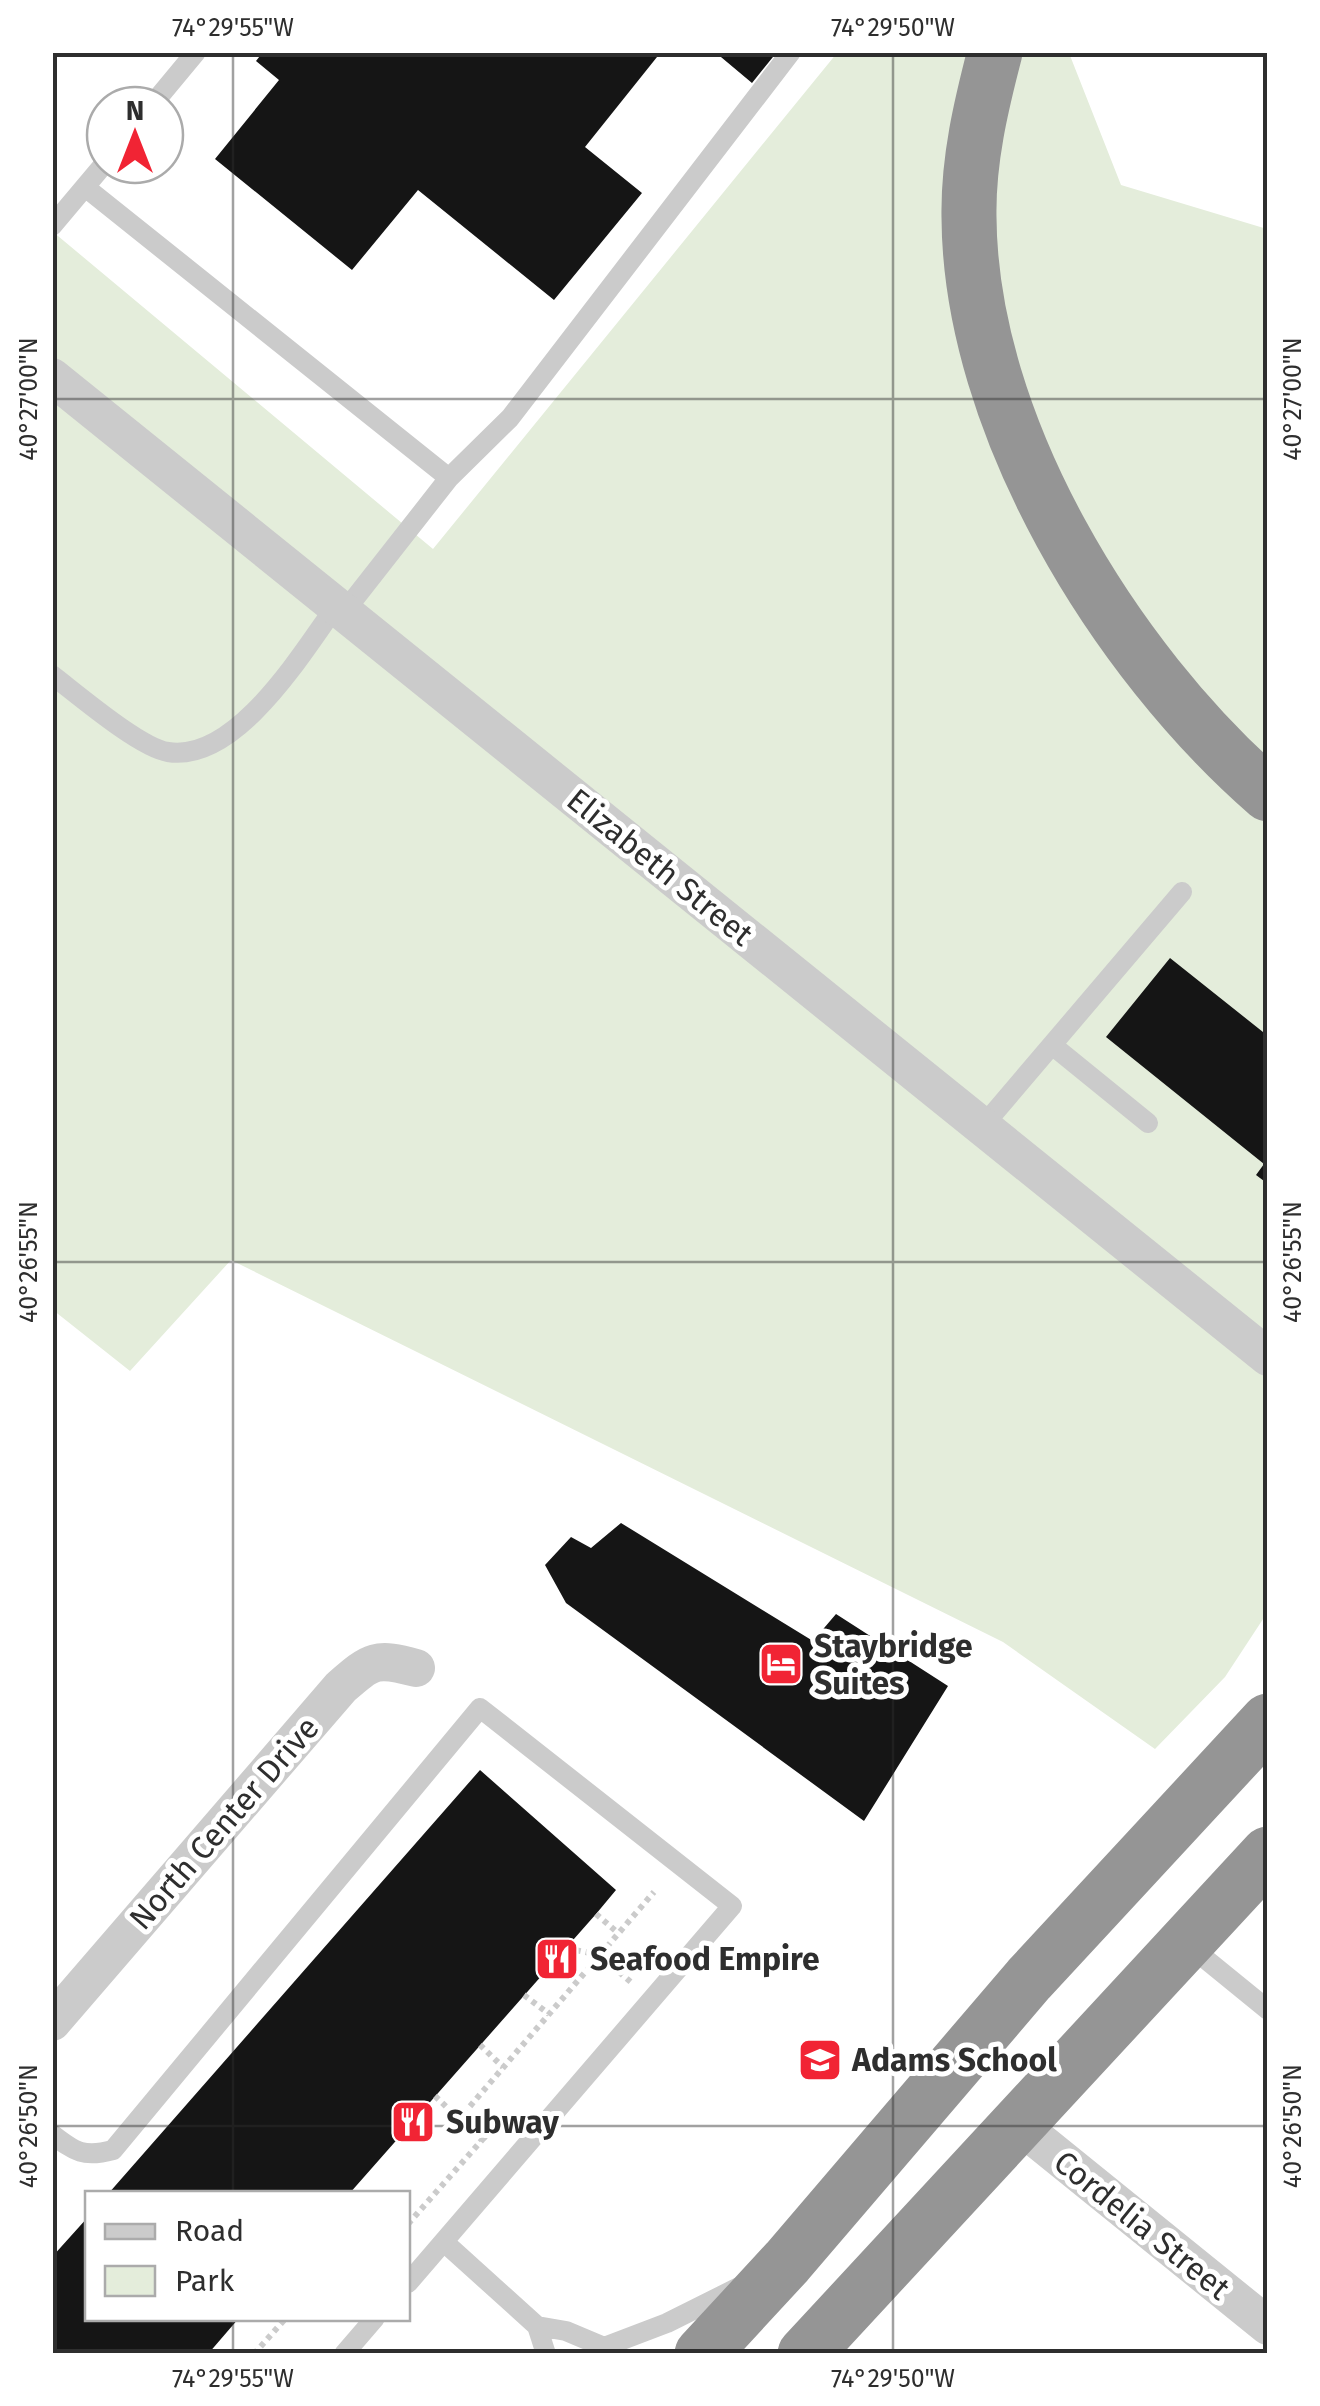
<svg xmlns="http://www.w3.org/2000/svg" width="1320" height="2406" font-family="'Fira Sans',sans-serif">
<rect width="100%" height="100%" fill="#fff"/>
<path fill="#e4eddb" d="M837,53h232l52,132 146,44v1384l-42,64 -70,72 -152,-107 -772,-382 -101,111 -77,-61 -1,-1079 381,318z"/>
<path fill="#151515" d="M263,52h398l-76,95 57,46 -88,107 -136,-110 -66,80 -137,-111 64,-79 -23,-19z
M715,52h62l-25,31z
M1170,958l98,78v148l-12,-9 8,-11 -158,-127z
M621,1523l192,118 23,-27 112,72 -84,135 -298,-218 -21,-38 26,-28 20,11z
M480,1770l136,120 -20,24 -247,280h-241z
M88,2217v101h151l-31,36h-156v-97z"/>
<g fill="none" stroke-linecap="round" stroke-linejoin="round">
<path stroke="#cbcbcb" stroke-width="6" stroke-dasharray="5 5" stroke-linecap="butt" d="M596,1914l22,19
M566,1948l33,7 33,28
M524,1995l25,19
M480,2045l23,22
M435,2096l24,23
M482,2140l20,-21
M408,2224l74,-84 -23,-21 195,-227
M208,2353l1,1
M254,2354l32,-36"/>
<path stroke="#cbcbcb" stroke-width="20" d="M152,105l44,-53
M85,187l364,291
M52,226l53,-63
M344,612l105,-134 61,-60 281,-366
M52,675c25,19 88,73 116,77 68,11 134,-99 168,-146
M1052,1045l96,78
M982,1127l200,-235
M1187,1944l81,66
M52,2134c23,18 32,24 61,16l367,-442 252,198 -324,377
M444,2242l93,84 9,28
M537,2326l29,5 38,16 63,-24 72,-36
M344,2354l31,-36"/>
<path stroke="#cbcbcb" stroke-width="38" d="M52,377l1216,980
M52,2022l289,-335c31,-27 35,-30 75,-19
M1017,2123l251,203"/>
<path stroke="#959595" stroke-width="55" d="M995,52c-14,54 -27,108 -26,165 1,208 145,443 299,577
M702,2354l85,-92 242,-283 239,-258
M805,2354l463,-500"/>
</g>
<path fill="none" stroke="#2e2e2e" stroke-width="2.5" stroke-opacity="0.45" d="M233,52v2142M893,52v2302M52,399h1216M52,1262h1216M52,2126h1216M233,2318v36"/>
<defs>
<symbol id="hotel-square" viewBox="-11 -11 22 22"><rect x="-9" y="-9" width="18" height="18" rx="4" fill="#f12434" stroke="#fff"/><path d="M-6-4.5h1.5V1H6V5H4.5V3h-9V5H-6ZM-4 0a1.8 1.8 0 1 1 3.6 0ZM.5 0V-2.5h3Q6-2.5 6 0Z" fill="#fff"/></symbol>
<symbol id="restaurant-square" viewBox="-11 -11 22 22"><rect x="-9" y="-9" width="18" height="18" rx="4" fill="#f12434" stroke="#fff"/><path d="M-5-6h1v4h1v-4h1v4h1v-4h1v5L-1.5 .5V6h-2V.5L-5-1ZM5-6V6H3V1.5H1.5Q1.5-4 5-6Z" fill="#fff"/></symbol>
<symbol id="school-square" viewBox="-11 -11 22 22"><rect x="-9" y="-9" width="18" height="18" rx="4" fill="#f12434" stroke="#fff"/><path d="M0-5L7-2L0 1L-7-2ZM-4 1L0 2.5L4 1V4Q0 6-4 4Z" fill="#fff"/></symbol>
</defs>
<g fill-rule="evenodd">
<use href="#hotel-square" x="756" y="1639" width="50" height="50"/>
<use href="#restaurant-square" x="532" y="1934" width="50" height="50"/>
<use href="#school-square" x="795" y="2035" width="50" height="50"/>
<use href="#restaurant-square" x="388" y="2097" width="50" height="50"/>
</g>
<g text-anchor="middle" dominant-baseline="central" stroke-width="10" stroke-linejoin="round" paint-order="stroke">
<g font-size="32" fill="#2e2e2e" stroke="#fff">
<text transform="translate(660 867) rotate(39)">Elizabeth Street</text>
<text transform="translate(224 1823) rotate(-49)">North Center Drive</text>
<text transform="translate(1142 2225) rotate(39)">Cordelia Street</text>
</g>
<g font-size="32" font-weight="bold" fill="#2e2e2e" stroke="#fff" text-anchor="start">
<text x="814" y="1646">Staybridge<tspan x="814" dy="37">Suites</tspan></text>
<text x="590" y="1959">Seafood Empire</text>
<text x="852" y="2060">Adams School</text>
<text x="446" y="2122">Subway</text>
</g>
</g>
<rect width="1320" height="2406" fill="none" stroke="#ffffff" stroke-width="110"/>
<rect x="85" y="2191" width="325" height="130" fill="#ffffff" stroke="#ababab" stroke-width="2.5"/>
<rect x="105" y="2224" width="50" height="15" fill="#cbcbcb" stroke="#ababab" stroke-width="2.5"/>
<text x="175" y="2241" font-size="30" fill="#2e2e2e">Road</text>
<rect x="105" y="2266" width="50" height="30" fill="#e4eddb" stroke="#ababab" stroke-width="2.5"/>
<text x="175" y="2291" font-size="30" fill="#2e2e2e">Park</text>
<g transform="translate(135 135)"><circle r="48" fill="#ffffff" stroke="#ababab" stroke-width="2.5"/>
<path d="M0-8L18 38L0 25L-18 38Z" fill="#f12434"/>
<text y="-15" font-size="28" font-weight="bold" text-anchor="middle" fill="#2e2e2e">N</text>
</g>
<rect x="55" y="55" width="1210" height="2296" fill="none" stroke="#2e2e2e" stroke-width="4"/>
<g font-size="25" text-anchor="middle" fill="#2e2e2e">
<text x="233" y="36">74°29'55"W</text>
<text x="893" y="36">74°29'50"W</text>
<text transform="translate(28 399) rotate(-90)" y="9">40°27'00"N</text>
<text transform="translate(1292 399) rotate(-90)" y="9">40°27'00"N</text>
<text transform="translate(28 1262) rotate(-90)" y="9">40°26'55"N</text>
<text transform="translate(1292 1262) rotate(-90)" y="9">40°26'55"N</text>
<text transform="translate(28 2126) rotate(-90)" y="9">40°26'50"N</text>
<text transform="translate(1292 2126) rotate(-90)" y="9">40°26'50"N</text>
<text x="233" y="2387">74°29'55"W</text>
<text x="893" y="2387">74°29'50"W</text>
</g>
</svg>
